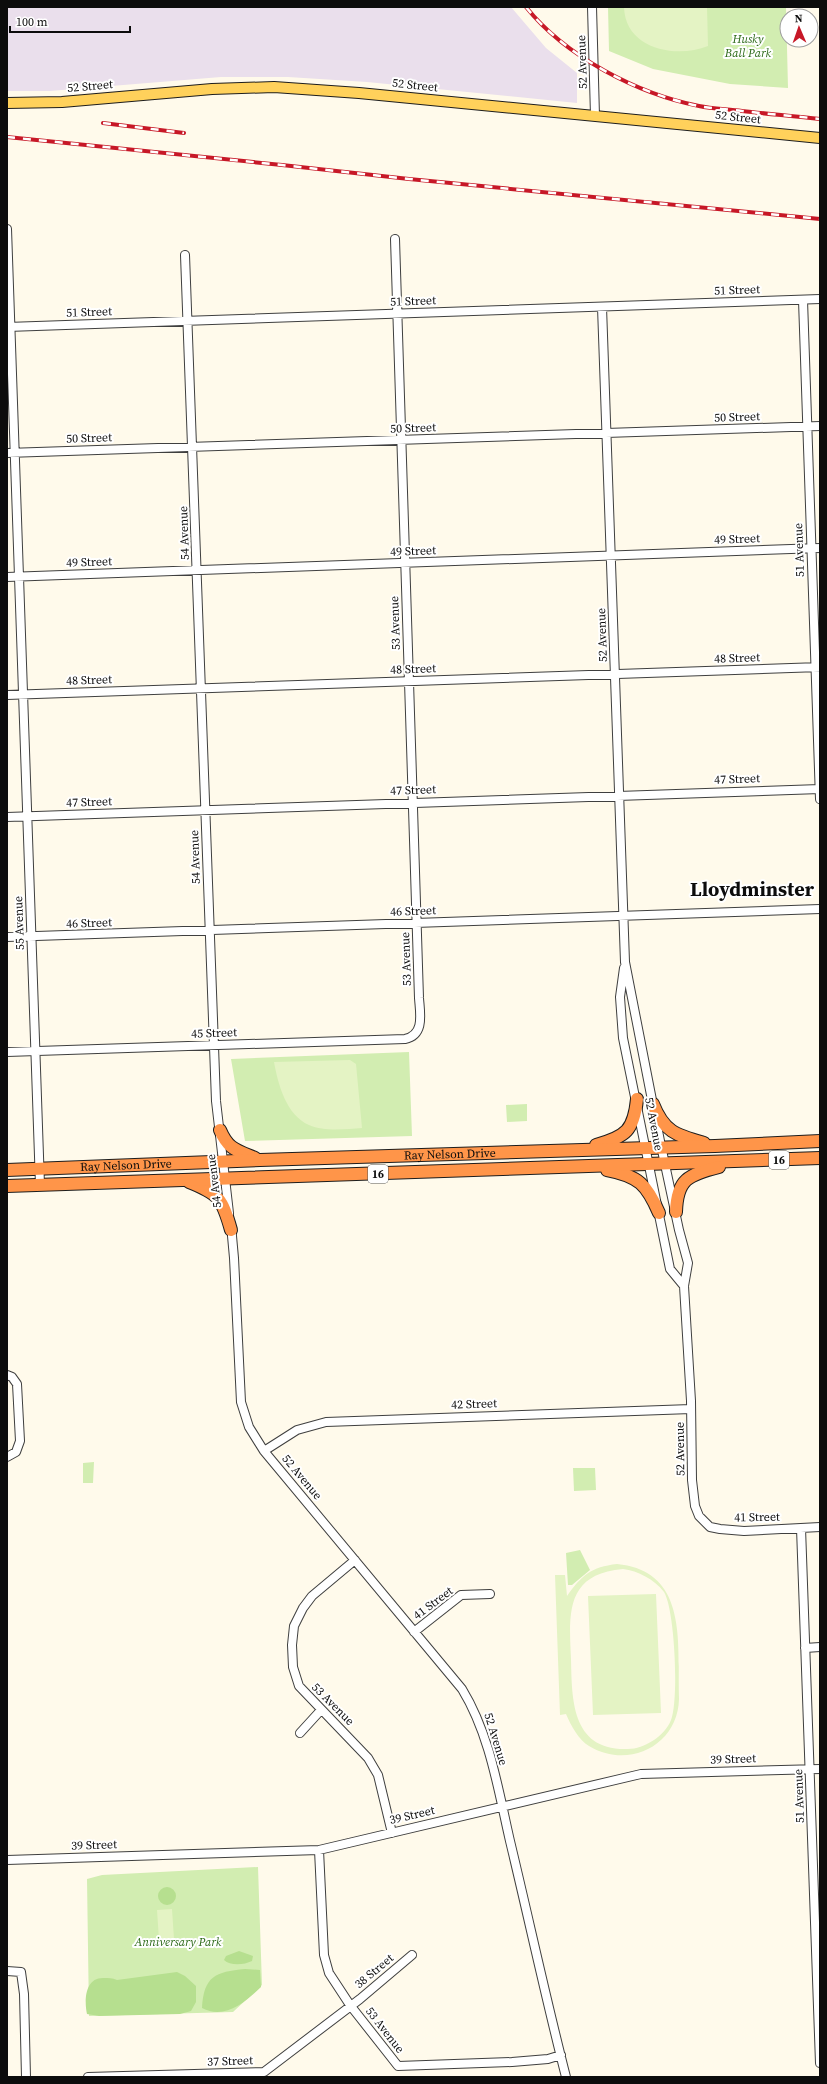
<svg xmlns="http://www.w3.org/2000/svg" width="827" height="2084" font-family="'Source Serif 4',serif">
<rect width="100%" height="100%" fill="#fffaeb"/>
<path fill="#eadfec" d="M7,7h504l35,41 31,25v30l-210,-21 -79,-5h-67l-171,14h-43z"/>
<path fill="#d2edb1" d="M608,7h178l2,81 -58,-4 -77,-15 -44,-18z
M409,1052l3,84 -167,5 -14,-82z
M527,1104v17l-20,1 -1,-17z
M94,1462l-1,21h-10v-20z
M573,1468h22l1,22 -22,1z
M580,1550l10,20 -18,15h-4l-2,-32z
M258,1867l4,118 -29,27 -144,4 -2,-137 15,-4z"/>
<path fill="#b6df8f" d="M158 1896a9 9 0 1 1 18 0a9 9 0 1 1-18 0Z
M239,1951l14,5 -1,5c-8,4 -22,5 -28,-1l2,-4z
M245,1969l15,1 1,17c-16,15 -36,33 -59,21 2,-32 13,-36 43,-39z
M177,1972l8,4 11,10v16l-5,9 -11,3 -81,2 -12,-2c-3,-14 -2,-37 17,-36 5,0 8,0 13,2z"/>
<path fill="#e4f3c4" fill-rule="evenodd" d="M624,7h83l1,39c-32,13 -83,3 -84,-39z
M350,1060l6,4 6,64c-16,1 -37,4 -53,-3 -23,-10 -31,-41 -35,-63z
M617,1564c73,7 60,82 62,135 -1,46 -50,71 -90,47 -10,-6 -18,-20 -23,-32l-6,1 -5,-140h10l2,21c15,-21 24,-29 50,-32zM623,1569c15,2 31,10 41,23 11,18 15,108 7,128 -6,16 -27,29 -43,29 -57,2 -56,-50 -57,-90 -2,-45 -6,-85 52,-90z
M656,1594l5,119 -68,2 -5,-119z
M172,1909l2,30 -15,1 -2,-30z"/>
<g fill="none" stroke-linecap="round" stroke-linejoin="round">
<defs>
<path id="minor" d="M592,7l3,109
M7,229l33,956
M185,255l31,846 13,112
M803,300l17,499
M602,307l23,655 35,179 19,89 9,33 -4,23 7,115 1,79 3,26 4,10 11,11 10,2 24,2 76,-4
M7,327l813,-28
M7,453l813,-27
M7,577l813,-29
M7,695l813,-28
M7,817l813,-28
M7,937l813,-28
M624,968l-4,29 3,41 47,231 14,17
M7,1052l398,-13c20,-4 15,-26 14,-41l-24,-759
M231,1225l3,33 7,144 8,25 15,24 198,238c28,46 36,100 48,152 19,79 36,158 56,236
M7,1375l5,2 5,7 3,57 -4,11 -9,5
M264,1451l33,-21 29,-8 365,-13
M801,1528l19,535
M355,1560l-43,36 -9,12 -9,18 -2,19 1,22 6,19 69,72 10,17 14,58
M414,1632l47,-37 29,-1
M805,1648l15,-1
M300,1733l21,-23
M319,1850l5,105 5,18 21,32 48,61 114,-4 36,-3 13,-4
M7,1860l312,-10 322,-76 179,-5
M7,1971l14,1 3,22 2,83
M88,2077l176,-5 96,-73 52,-44"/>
<path id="major" d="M7,103l55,-1 150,-13 62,-2 85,6 461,45"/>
<g id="highway">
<path d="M653,1104c11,28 23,31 51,39"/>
<path d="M220,1130c8,19 16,20 35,28"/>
<path d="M596,1145c30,-8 38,-15 41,-46"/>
<path id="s1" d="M7,1170l253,-10 455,-14 105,-5"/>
<path d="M607,1170c32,6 40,15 52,43"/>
<path d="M189,1182c30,12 33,16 42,48"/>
<path d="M7,1186l813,-28"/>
<path d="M676,1212c1,-33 12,-37 43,-45"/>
</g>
</defs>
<use href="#minor" stroke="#3f3f3f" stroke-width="10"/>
<use href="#major" stroke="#1d1d1d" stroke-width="12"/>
<use href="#highway" stroke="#1d1d1d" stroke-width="14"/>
<use href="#minor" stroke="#fff" stroke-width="8"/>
<use href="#major" stroke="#ffd15b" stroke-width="10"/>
<use href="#highway" stroke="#ff9549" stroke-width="12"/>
<defs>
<path id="rail" d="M526,7c40,50 112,87 173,99 14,3 29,3 43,5 26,3 52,5 78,8
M103,123l81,10
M7,137l275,28 127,14 411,40"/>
</defs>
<use href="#rail" stroke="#c71827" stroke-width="4"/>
<use href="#rail" stroke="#fff" stroke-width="2.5" stroke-dasharray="8" stroke-linecap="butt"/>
</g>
<g text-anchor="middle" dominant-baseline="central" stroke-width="4" stroke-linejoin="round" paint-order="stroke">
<g fill="#fff" stroke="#555" stroke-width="1">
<rect x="769" y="1151" width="20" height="18" rx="3"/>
<rect x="368" y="1165" width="20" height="18" rx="3"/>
</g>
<g font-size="11" font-weight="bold" fill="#0c0c0c">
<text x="779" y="1160">16</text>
<text x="378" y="1174">16</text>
</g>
<g font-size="12" font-style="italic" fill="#2b6917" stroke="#fff">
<text x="748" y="39">Husky<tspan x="748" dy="14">Ball Park</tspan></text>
<text x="178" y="1942">Anniversary Park</text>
</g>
<g font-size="12" fill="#0c0c0c" stroke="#fff">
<text transform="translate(582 62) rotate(-92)">52 Avenue</text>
<text transform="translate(415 85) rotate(6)">52 Street</text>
<text transform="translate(90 86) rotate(-5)">52 Street</text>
<text transform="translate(738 117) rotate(6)">52 Street</text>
<text transform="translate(737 290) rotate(-2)">51 Street</text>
<text transform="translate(413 301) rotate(-2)">51 Street</text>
<text transform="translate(89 312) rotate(-2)">51 Street</text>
<text transform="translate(737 417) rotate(-2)">50 Street</text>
<text transform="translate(413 428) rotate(-2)">50 Street</text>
<text transform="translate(89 438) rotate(-2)">50 Street</text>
<text transform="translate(184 533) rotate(-92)">54 Avenue</text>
<text transform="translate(737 539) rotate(-2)">49 Street</text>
<text transform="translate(799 550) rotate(-92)">51 Avenue</text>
<text transform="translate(413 551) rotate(-2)">49 Street</text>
<text transform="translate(89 562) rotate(-2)">49 Street</text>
<text transform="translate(395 623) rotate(-92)">53 Avenue</text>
<text transform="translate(602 635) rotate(-92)">52 Avenue</text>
<text transform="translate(737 658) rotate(-2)">48 Street</text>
<text transform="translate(413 669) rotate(-2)">48 Street</text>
<text transform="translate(89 680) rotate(-2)">48 Street</text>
<text transform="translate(737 779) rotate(-2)">47 Street</text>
<text transform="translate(413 790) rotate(-2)">47 Street</text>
<text transform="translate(89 802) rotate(-2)">47 Street</text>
<text transform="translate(195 857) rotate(-92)">54 Avenue</text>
<text transform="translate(413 911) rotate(-2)">46 Street</text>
<text transform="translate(19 923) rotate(-92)">55 Avenue</text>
<text transform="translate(89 923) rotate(-2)">46 Street</text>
<text transform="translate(406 959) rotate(-92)">53 Avenue</text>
<text transform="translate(214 1033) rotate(-2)">45 Street</text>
<text transform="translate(654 1124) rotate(79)">52 Avenue</text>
<text stroke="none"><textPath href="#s1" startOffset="443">Ray Nelson Drive</textPath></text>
<text stroke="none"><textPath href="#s1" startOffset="119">Ray Nelson Drive</textPath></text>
<text transform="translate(214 1181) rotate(-97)">54 Avenue</text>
<text transform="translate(474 1404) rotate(-2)">42 Street</text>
<text transform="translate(680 1449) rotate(-91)">52 Avenue</text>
<text transform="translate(302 1477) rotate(50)">52 Avenue</text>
<text transform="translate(757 1517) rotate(-1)">41 Street</text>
<text transform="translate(433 1603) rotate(-37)">41 Street</text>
<text transform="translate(333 1704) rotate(45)">53 Avenue</text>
<text transform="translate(496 1739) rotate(73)">52 Avenue</text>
<text transform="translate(733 1759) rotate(-2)">39 Street</text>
<text transform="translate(799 1796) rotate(-92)">51 Avenue</text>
<text transform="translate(412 1815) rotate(-13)">39 Street</text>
<text transform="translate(94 1845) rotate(-2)">39 Street</text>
<text transform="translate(374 1971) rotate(-40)">38 Street</text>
<text transform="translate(385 2030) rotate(52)">53 Avenue</text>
<text transform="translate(230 2061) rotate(-2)">37 Street</text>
</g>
<g font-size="20" font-weight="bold" fill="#0c0c0c" stroke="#fff">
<text x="752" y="889">Lloydminster</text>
</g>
</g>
<rect width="827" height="2084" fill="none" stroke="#0c0c0c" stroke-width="16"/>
<g transform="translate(799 28) rotate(358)"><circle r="19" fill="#ffffff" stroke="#9e9e9e"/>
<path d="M0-3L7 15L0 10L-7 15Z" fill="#c71827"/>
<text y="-6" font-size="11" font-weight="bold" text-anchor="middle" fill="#0c0c0c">N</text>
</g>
<path d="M10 26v6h120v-6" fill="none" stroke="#0c0c0c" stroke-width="2"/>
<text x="16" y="26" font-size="12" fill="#0c0c0c" stroke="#ffffff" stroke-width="3" paint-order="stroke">100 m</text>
</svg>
